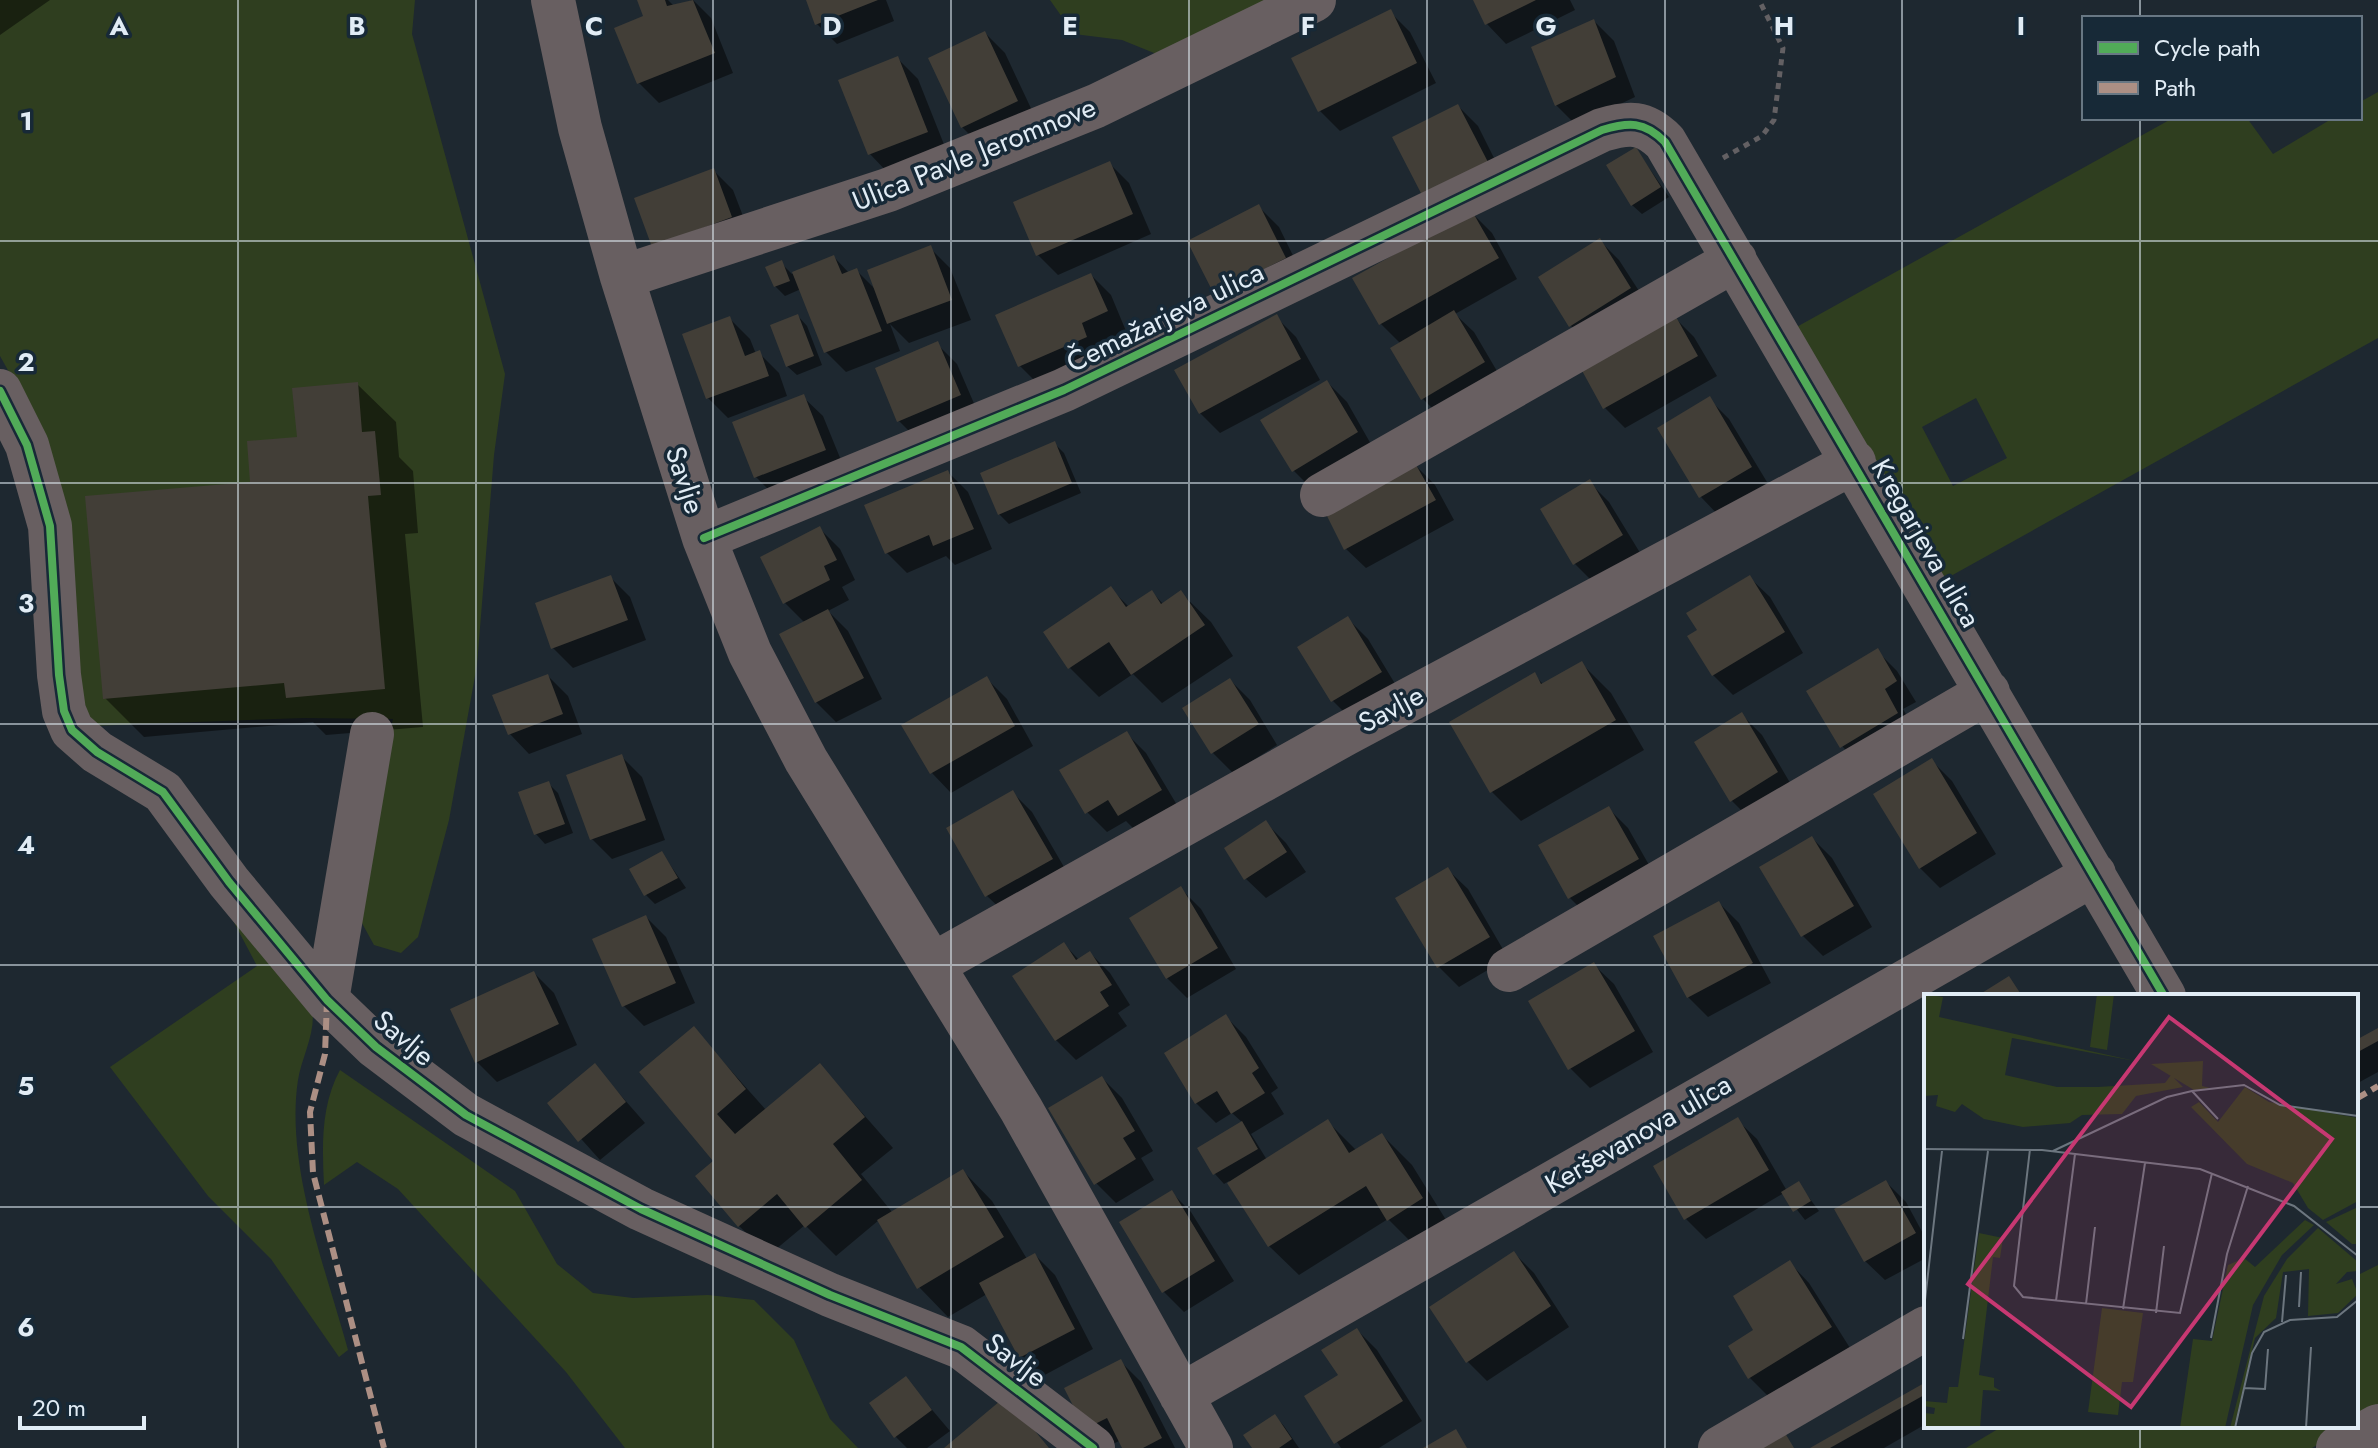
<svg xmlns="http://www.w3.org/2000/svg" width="2378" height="1448" font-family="Jost,sans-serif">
<rect width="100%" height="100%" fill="#1e2830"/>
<path fill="#2f3e1f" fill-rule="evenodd" d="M0,0h415l-3,34 93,340 -11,81 -17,210 -28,155 -31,117 -17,16 -27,-8 -17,-31 22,-135 14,-60 -89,-1 -214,8 -11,-9 -65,-336 -14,-25z
M1050,0h221l-112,55 -37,-15 -48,-6z
M2378,92v246l-438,244 -147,-253 380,-211h74l26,36 60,-36h27v-16zM1976,398l31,60 -54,28 -31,-59z
M229,913c14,14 75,70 80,84 12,28 -7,57 -11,83 -13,85 28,189 50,270l-9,7 -68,-98 -63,-63 -98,-129 147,-101z
M340,1070l175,121 42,73 36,29 40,5 75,-3 46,5 40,40 36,79 28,29h-233l-59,-76 -168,-183 -41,-27 -33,23c-2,-40 -3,-80 16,-115z
M2378,1265v145l-22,13v-147z
M2003,1426h347l-38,22h-346z"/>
<path fill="#0007" d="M0,0h50l-50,35z
M639,0h29l6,6 19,-6 18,18 22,55 -74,30 -20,-20 7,-65z
M808,0h78l8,21 -57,23 -20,-20z
M1475,0h95l5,10 -69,34 -19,-20z
M1390,12l20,20 26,51 -96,48 -20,-20z
M1594,21l20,20 21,56 -59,28 -20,-20z
M985,33l20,20 32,68 -55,26 -20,-20z
M898,59l20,20 29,73 -58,22 -19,-20z
M1458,106l20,20 29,58 -112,-46z
M1636,149l33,48 -27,17 -10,-9z
M1109,163l20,20 22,51 -93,41 -20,-20z
M714,171l19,19 18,47 -77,28z
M1259,207l20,20 25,51 -114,-36z
M1472,213l20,20 25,46 -62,35 19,18 30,51 -61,36 -20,-20 -30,-50 8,-5 -20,-20 -26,-45z
M1599,240l20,20 31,48 -60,37 -19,-19z
M930,248l20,20 21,52 -62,23 -19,-19 10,27 -54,21 -20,-20 -25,-63 -16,7 -10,-10 6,-23 11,11 42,-17 15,16 7,-3 21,21z
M1091,275l20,20 15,36 -26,12 6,14 -66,29 -20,-20z
M798,316l9,10 15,39 -25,10 -10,-9z
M1276,317l20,20 24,43 -100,53 -20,-20z
M1674,317l20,20 23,39 -92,52 -20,-20z
M730,319l20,20 6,15 3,-1 20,20 8,23 -59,22 -20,-20z
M937,344l20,20 22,51 -60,26 -20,-20z
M1327,382l20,20 29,51 -63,37 -20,-20z
M357,384l39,38 3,35 14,14 5,62 -13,1 18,193 -97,8 -13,-13 -169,15 -39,-39 147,-214z
M803,397l20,19 22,54 -69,27 -20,-20z
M1709,399l20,20 41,68 -50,30 -19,-20z
M1055,444l9,9 17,40 -72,31 -10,-10z
M1415,465l20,20 19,35 -88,48 -20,-19z
M948,472l20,20 24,57 -37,16 -9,-9 -39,17 -20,-20z
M1589,482l20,20 33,54 -47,28 -20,-20 -33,-54z
M820,529l20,20 15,31 -13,7 7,13 -21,11 20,20 34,68 -46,23 -20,-20 -11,-79 -20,-20z
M610,577l20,20 16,43 -73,28 -20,-20z
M1750,578l20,19 33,56 -70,42 -20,-20 -14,-44z
M1111,589l18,18 23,-15 12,13 17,-12 30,29 22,34 -71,47 -29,-29 -34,23 -29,-29z
M1348,619l20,20 32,53 -47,29 -20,-20 -33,-54z
M1877,651l20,20 19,31 -13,7 14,24 -56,33 -19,-20z
M1581,663l30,30 33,57 -123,71 -30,-30 43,-116 10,10z
M548,676l20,20 14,38 -53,20 -19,-20z
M987,679l20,20 26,47 -82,47 -19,-20 -28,-47z
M1230,680l20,20 27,45 -44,28 -20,-20 -28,-45z
M1742,715l20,20 34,58 -45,27 -20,-20z
M1126,733l20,20 34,57 -41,24 -13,-13 -19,11 -20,-20z
M622,757l20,20 23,63 -53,19 -20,-20z
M1932,761l20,20 44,73 -56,34 -20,-20z
M548,783l10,10 15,40 -28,11 -9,-10z
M1013,793l19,19 39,67 -64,36 -20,-19z
M1608,808l20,20 29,51 -68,38 -20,-20z
M1266,823l20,20 20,29 -40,26 -20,-19z
M1812,838l20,20 40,69 -49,29 -20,-20 -41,-68z
M662,853l24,35 -31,16 -9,-9z
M1448,870l20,19 40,69 -49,29 -20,-20 -41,-68z
M1181,889l20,20 35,60 -49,29 -20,-20z
M1719,903l20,20 32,60 -63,34 -20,-20z
M646,917l20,20 29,66 -51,23 -20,-20z
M1064,944l15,16 11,-7 20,20 20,32 -12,8 9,13 -51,34 -20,-20z
M1594,965l20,19 39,68 -63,36 -20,-20z
M534,973l20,20 23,52 -80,37 -20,-20 -24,-52z
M1226,1017l20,20 32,51 -7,5 13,21 -33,20 16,26 61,-38 29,29 25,-16 30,30 39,63 -33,21 -30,-30 -89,56 -30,-29 -40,-65 -5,3 -9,-10 -15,-25 43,-26 -11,-10 -16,10 -20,-20 -30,-50z
M694,1029l72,81 54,-45 73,83 -32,26 31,38 71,-41 29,30 35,58 8,-4 20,20 38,74 -52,28 -20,-20 -34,-63 -39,23 -29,-30 -40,-67 -43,36 -31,-31 -36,30 -30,-29 -23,-65z
M2378,1030v42l-22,12v-42z
M595,1066l50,57 -45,37 -51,-57z
M1102,1078l20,20 31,53 -12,7 13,22 -38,23 -20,-20z
M1737,1120l20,19 30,52 11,-8 21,28 -14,9 -21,-27 -78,46 -20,-20z
M1886,1182l20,20 20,37v19l-41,22 -20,-19z
M1171,1192l20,20 43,69 -50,31 -20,-20z
M1514,1253l20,20 35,54 -82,54 -20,-20z
M1790,1263l19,20 41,65 -80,50 -20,-20 -20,-31 26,-16z
M1357,1330l20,20 45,71 -43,27h-38l-34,-51 34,-22z
M1121,1362l20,20 34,66h-50l-4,-8 -14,7 -40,-58z
M906,1379l44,52 -23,17h-20l-11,-11z
M1926,1385v39l-42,24h-70z
M1275,1416l9,10 15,22h-44z"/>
<path fill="#423e37" d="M637,0h28l2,6 26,-6 22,53 -78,31 -23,-56 29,-12z
M806,0h72l-63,25z
M1473,0h63l-51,25z
M1391,9l26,54 -99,49 -27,-54z
M1594,19l22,58 -61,29 -24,-59z
M985,31l33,70 -57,27 -33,-70z
M898,56l30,76 -60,23 -30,-75z
M1458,104l31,60 -66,33 -31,-60z
M1636,147l25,40 -30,19 -25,-41z
M1110,161l23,53 -97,42 -23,-54z
M714,168l18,49 -80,30 -18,-49z
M1259,204l27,54 -72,36 -27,-53z
M1472,211l27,47 -120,67 -27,-47z
M1600,238l31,50 -62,39 -31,-50z
M931,245l21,55 -65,24 -20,-54z
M834,255l8,19 15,-6 25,63 -58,22 -32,-81z
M782,260l8,21 -16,6 -9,-20z
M1091,273l17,38 -26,12 5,14 -69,30 -23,-52z
M1454,310l31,52 -64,38 -31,-52z
M798,314l16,42 -28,11 -16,-42z
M1277,314l24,45 -102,55 -25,-44z
M1675,315l23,41 -95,53 -23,-42z
M730,316l15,40 15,-6 9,26 -63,23 -24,-65z
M938,341l23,54 -64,27 -22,-54z
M1327,380l31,52 -66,40 -32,-52z
M358,382l4,50 13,-1 6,64 -13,1 17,193 -99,9 -2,-15 -181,16 -18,-203 165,-14 -3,-41 50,-4 -5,-49z
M804,394l22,56 -72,28 -22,-56z
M1710,396l42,71 -53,31 -42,-70z
M1055,441l17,42 -74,32 -18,-42z
M1415,463l21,37 -92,50 -19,-38z
M948,470l26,59 -41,17 -4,-11 -44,19 -21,-49z
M1590,479l33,56 -50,30 -33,-56z
M820,526l17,34 -13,6 6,14 -47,24 -23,-47z
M611,575l17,45 -77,29 -16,-46z
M1750,575l35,57 -73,44 -25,-40 10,-6 -11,-17z
M1111,586l15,21 26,-17 9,14 20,-14 24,35 -74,50 -22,-33 -41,27 -25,-37z
M828,609l36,69 -49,25 -36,-69z
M1348,616l34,56 -51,30 -34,-55z
M1878,648l19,33 -12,8 13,24 -58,35 -34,-57z
M1582,661l34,59 -126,73 -41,-71 86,-50 6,12z
M548,674l15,40 -55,21 -16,-40z
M987,676l28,50 -85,48 -29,-49z
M1230,678l29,46 -48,30 -29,-46z
M1742,712l36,60 -48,30 -36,-60z
M1127,731l35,59 -44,26 -10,-16 -23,14 -26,-44z
M622,754l24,66 -56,20 -24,-65z
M1932,758l45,75 -58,36 -46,-75z
M549,781l16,43 -31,11 -16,-43z
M1013,790l40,69 -68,38 -39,-69z
M1609,806l30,53 -71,40 -30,-54z
M1266,820l21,32 -43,28 -20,-32z
M1812,836l42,70 -53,31 -42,-70z
M662,851l16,27 -34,18 -15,-27z
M1448,867l42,70 -53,31 -42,-70z
M1181,886l37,62 -52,31 -37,-61z
M1719,901l34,62 -66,35 -34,-62z
M646,915l30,68 -54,24 -30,-68z
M1064,942l12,18 14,-9 22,34 -12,7 9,14 -54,35 -43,-65z
M1594,962l41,69 -67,39 -40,-69z
M534,971l25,53 -84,39 -25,-54z
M2009,976l13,20h-45z
M1226,1014l33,54 -7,5 13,20 -34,21 -14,-23 -22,13 -31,-51z
M694,1026l52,63 -29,25 18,20 85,-71 45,54 -32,27 29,36 -57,48 -28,-34 -39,33 -43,-51 18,-15 -74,-89z
M2378,1028v13l-22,12v-13z
M595,1063l31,39 -48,40 -31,-39z
M1102,1076l33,55 -12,7 13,21 -42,26 -46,-77z
M1738,1117l31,53 -85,50 -31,-54z
M1328,1119l21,34 33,-20 41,65 -36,23 -21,-35 -98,61 -41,-64z
M1242,1121l16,28 -45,26 -16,-27z
M963,1169l41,68 -87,52 -40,-69z
M1886,1180l30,53 -52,29 -30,-53z
M1799,1181l12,20 -18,11 -12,-20z
M1172,1190l43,71 -53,32 -43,-71z
M1514,1251l37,55 -85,57 -37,-56z
M1035,1253l40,76 -56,29 -40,-75z
M1790,1260l42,67 -84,52 -20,-33 25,-16 -20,-34z
M1357,1328l46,73 -69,43 -30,-48 34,-21 -17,-25z
M1121,1359l41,79 -19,10h-21l-15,-30 -22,11 -21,-41z
M906,1376l26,34 -38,28 -25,-35z
M1926,1382v12l-96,54h-20z
M1006,1396l43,52h-105z
M1275,1414l17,25 -13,9h-27l-9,-13z
M1456,1429l11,19h-44z
M1785,1433l9,15h-36z"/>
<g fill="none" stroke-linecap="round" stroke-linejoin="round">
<path stroke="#636063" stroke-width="5" stroke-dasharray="6 6" stroke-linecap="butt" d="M1723,158l39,-22 12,-16 9,-72 -24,-48"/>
<path stroke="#685f61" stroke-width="44" d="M553,0l27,128 42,149 82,261 46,115 56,107 215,349 190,339
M622,277l266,-87 208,-84 218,-106
M0,391l27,54 23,81 9,149 5,36 8,19 25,22 66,40 66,90 98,118 49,47 90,68 175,94 189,86 131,52 132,101
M1322,495l413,-235
M704,538l360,-148 538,-260c27,-8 42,-9 63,12l499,854
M934,964l411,-230 509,-272
M1509,970l479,-278
M327,1000l45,-266
M1181,1395l913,-521
M1720,1448l206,-120
M2338,1448l40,-22"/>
<path stroke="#ac8f84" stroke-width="6" stroke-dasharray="12 6" stroke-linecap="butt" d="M327,1000l-2,54 -15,58 3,61 71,275
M2356,1099l22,-13"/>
<defs>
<path id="cycleway" d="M0,391l27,54 23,81 9,149 5,36 8,19 25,22 66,40 66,90 98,118 49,47 90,68 175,94 189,86 131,52 132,101
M704,538l360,-148 538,-260c27,-8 42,-9 63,12l499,854"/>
</defs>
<use href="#cycleway" stroke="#172937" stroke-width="13"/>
<use href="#cycleway" stroke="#51ab58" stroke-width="8"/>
</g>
<path fill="none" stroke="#e1ecf5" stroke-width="2" stroke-opacity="0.55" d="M238,0v1448M476,0v1448M713,0v1448M951,0v1448M1189,0v1448M1427,0v1448M1665,0v1448M1902,0v1448M2140,0v18M2140,118v878M0,241h2378M0,483h2378M0,724h2378M0,965h2378M0,1207h1926M2356,1207h22M2140,1426v22"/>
<g text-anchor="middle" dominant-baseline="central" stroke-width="7" stroke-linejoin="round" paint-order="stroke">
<g font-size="28" fill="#e1ecf5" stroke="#172937">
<text transform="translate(974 154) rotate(-22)">Ulica Pavle Jeromnove</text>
<text transform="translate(1165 317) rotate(-26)">Čemažarjeva ulica</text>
<text transform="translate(685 480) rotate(72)">Savlje</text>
<text transform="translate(1926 543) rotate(60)">Kregarjeva ulica</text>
<text transform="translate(1391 709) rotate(-28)">Savlje</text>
<text transform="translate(404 1038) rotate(40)">Savlje</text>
<text transform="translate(1638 1134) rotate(-30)">Kerševanova ulica</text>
<text transform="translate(1016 1360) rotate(37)">Savlje</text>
</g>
</g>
<g transform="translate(1924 994)">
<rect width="434" height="434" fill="#1e2830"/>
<path d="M0,0l19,3 -4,20 196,44 -123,-23 -7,37 52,12h41l67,-4 6,-8 12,12 -47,9 -14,18 -40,1 -12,8 -47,4 -39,-8 -22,-15 -7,8 -19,-6 2,-11 -14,1zM173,0h17l-7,56 -17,-3zM279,67l-1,25 8,2 -16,2 -43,-26zM321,93l24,15 89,16v83l-35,19 -15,-12 -15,-25 -46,-19 -56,-57 8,-5 19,20zM434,213v37h-6l-26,-22zM381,226l9,5 -32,30 -29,50 -28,123h-45l13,-89 19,2 16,-76 16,-7 11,9zM394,234l40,34v9l-11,1 -11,12 16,-5 6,15 -20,19 -30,3 1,-47 -26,3 -7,46 -21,20 -21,90h-4l34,-132 23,-37zM55,239l24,5 -3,20 -7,-1 -14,118 15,3v9l7,4 -18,-1 -3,38h-56v-15l10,1 1,-6 -11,-2v-5l23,2 2,-16h9zM178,314l41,5 -10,69h-11l-4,33 -30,-3z" fill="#2f3e1f"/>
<path fill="none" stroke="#6c767f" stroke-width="2" d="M268,97l26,28M0,155l118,1 158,19 94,37 64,50M106,155l-16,137 9,11 157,16 32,-140M129,157l114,-54 25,-6 52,-6 36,20 78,11M132,307l19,-147M162,310l9,-77M375,313l2,-35M0,315l18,-158M199,315l22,-146M232,319l8,-67M358,328l4,-47M287,344l16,-84 21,-68M39,345l25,-188M320,394l21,1 3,-40M311,434l17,-75 12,-21 26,-12 47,-3 21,-17M382,434l5,-81"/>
<path fill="#c73872" fill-opacity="0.15" stroke="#c73872" stroke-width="4" d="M245,23l163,122 -201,268 -163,-123z"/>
<rect width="434" height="434" fill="none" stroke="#e1ecf5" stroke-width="4"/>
</g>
<g font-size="26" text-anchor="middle" font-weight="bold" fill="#e1ecf5" stroke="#172937" stroke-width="7" stroke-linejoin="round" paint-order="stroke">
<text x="119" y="35">A</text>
<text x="357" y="35">B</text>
<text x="594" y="35">C</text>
<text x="832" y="35">D</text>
<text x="1070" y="35">E</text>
<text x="1308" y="35">F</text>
<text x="1546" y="35">G</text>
<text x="1784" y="35">H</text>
<text x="2021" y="35">I</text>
<text x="26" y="130">1</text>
<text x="26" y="371">2</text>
<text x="26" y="612">3</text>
<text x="26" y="854">4</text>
<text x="26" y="1095">5</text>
<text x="26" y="1336">6</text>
</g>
<rect x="2082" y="16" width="280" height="104" fill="#172937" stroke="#687783" stroke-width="2"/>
<rect x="2098" y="42" width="40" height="12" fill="#51ab58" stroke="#687783" stroke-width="2"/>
<text x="2154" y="56" font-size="24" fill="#e1ecf5">Cycle path</text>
<rect x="2098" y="82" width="40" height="12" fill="#ac8f84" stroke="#687783" stroke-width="2"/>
<text x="2154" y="96" font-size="24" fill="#e1ecf5">Path</text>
<path d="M20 1416v12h124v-12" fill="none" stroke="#e1ecf5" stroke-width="4"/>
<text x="32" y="1416" font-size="24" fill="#e1ecf5" stroke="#172937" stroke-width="6" paint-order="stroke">20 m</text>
</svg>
